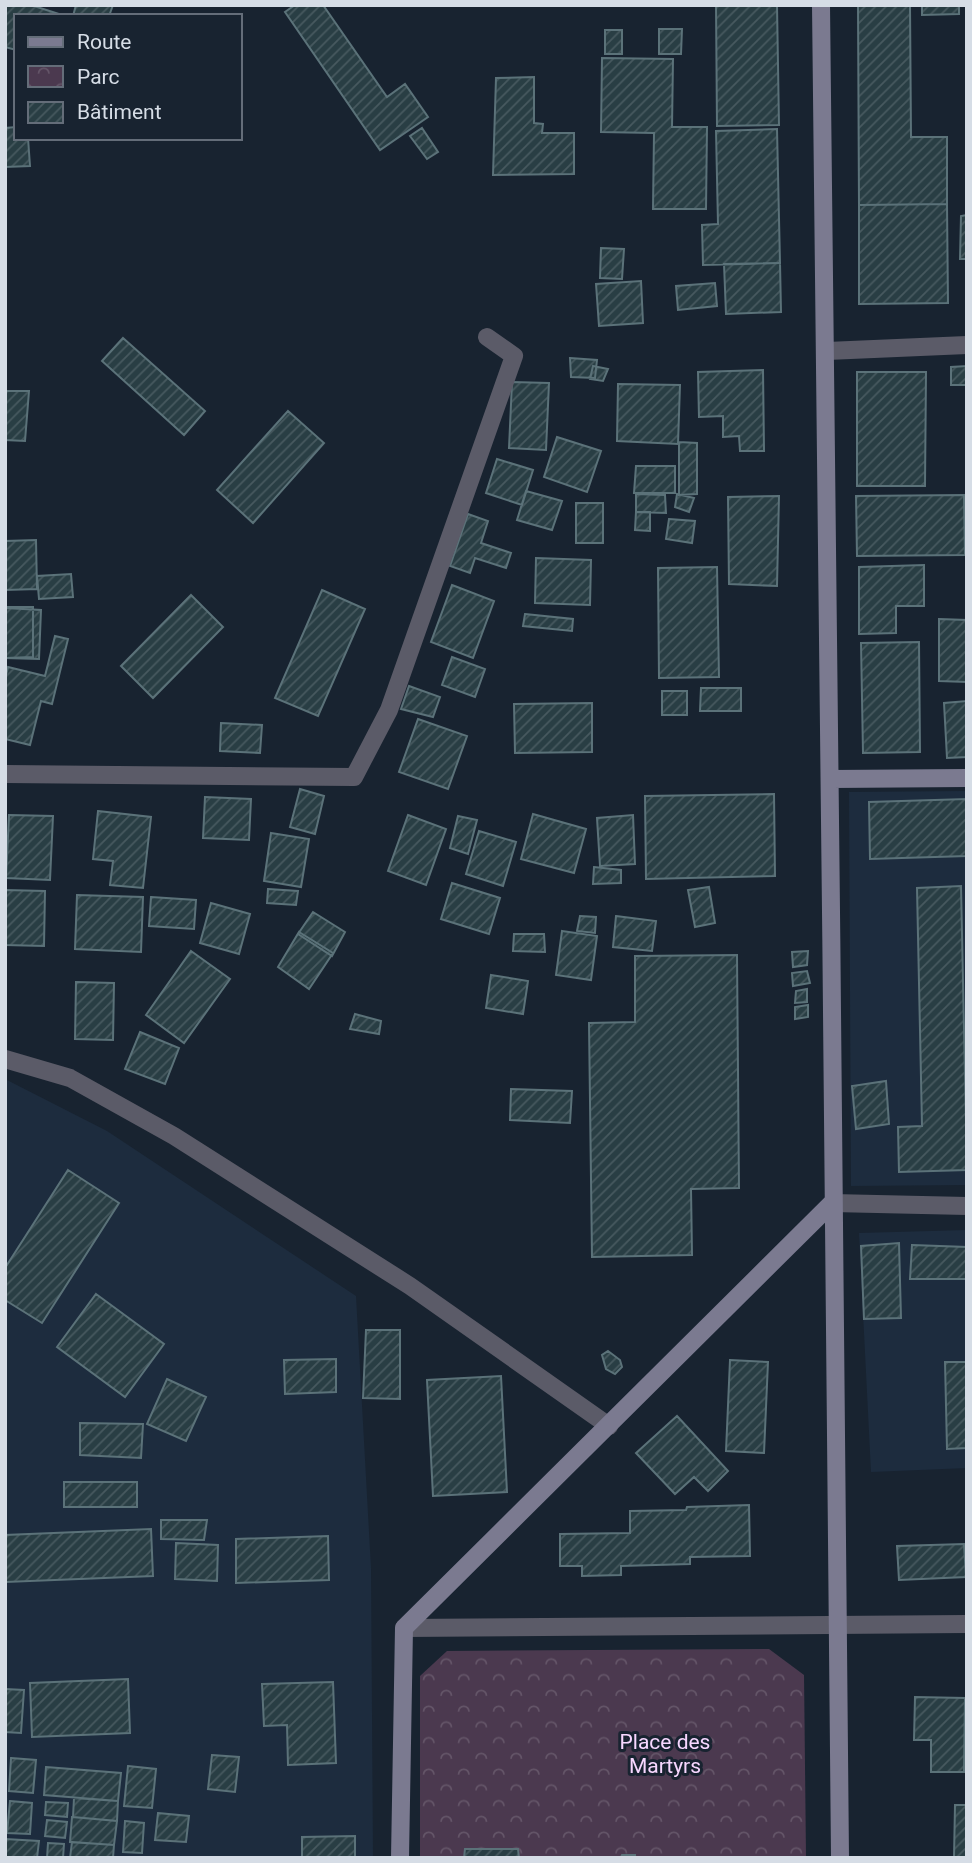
<svg xmlns="http://www.w3.org/2000/svg" width="972" height="1863" font-family="Roboto,sans-serif">
<defs>
<pattern id="park-crowns" width="20" height="18" patternUnits="userSpaceOnUse" patternTransform="scale(1.75)"><rect width="20" height="18" fill="#4b394f"/><path d="M2 6a3 3 0 1 1 6 0M12 15a3 3 0 1 1 6 0" fill="none" stroke="#645568"/></pattern>
<pattern id="building-hatch" width="6" height="6" patternUnits="userSpaceOnUse" patternTransform="scale(1.75)"><rect width="6" height="6" fill="#293e44"/><path d="M-1 1l2-2M0 6l6-6M5 7l2-2" fill="none" stroke="#47595f"/></pattern>
</defs>
<rect width="100%" height="100%" fill="#182330"/>
<path fill="#1d2c3e" d="M967,791v394l-116,1 -2,-394z
M5,1079l102,52 249,165 15,272 2,290h-368z
M967,1230v238l-96,4 -12,-239z"/>
<path fill="url(#park-crowns)" d="M769,1649l35,26 2,183h-386v-182l27,-25z"/>
<path fill="url(#building-hatch)" stroke="#5b7279" stroke-width="2" d="M5,5h26l31,10 -46,1v34l-11,-3z
M76,5h37l-4,11h-36z
M295,5h28l64,92 18,-13 23,33 -48,33 -95,-138z
M716,5h61l2,120 -62,1z
M858,5h52l1,132h36v67l-88,1z
M922,5h37v9l-37,1z
M659,29h23l-1,25h-22z
M605,30h17v24h-17z
M602,58l71,1 -1,68h35l-1,82h-53l1,-76 -53,-1z
M534,77v46l9,1 -1,9h32v41l-81,1 3,-97z
M16,127v11h12l2,28 -25,1v-39z
M422,128l16,24 -11,7 -17,-23z
M777,129l3,134 -77,2 -1,-40 16,-1 -2,-93z
M947,204l1,99 -89,1v-99z
M967,215v44h-7l1,-43z
M601,248l23,1 -2,30 -22,-1z
M780,263l1,49 -55,2 -2,-50z
M641,281l2,42 -44,3 -3,-42z
M715,283l2,23 -39,4 -2,-24z
M123,338l82,73 -21,24 -82,-74z
M570,358l27,2 -2,18 -24,-1z
M593,366l15,3 -5,12 -13,-2z
M967,366v19h-16v-18z
M763,370l1,81h-24l-1,-15 -16,1v-21l-24,1 -1,-45z
M857,372h69l-1,114h-68z
M512,382l37,1 -3,67 -37,-2z
M618,384l62,1 -2,59 -61,-3z
M5,391h24l-4,50 -20,-1z
M288,411l36,32 -71,80 -36,-33z
M557,437l44,14 -14,41 -43,-15z
M679,442l18,1v51l-18,1z
M497,459l36,11 -11,35 -36,-12z
M636,466h39v27h-41z
M526,491l36,10 -10,29 -35,-10z
M636,494l29,1 1,18 -30,-1z
M677,494l17,4 -5,14 -14,-5z
M964,495l1,60 -108,1 -1,-60z
M779,496l-2,90 -48,-2 -1,-87z
M576,503h27v40h-27z
M636,512h14v19l-15,-1z
M468,514l20,7 -7,22 30,10 -5,15 -31,-10 -5,15 -20,-7z
M669,519l26,2 -3,22 -26,-4z
M36,540l1,49 -32,1v-49z
M536,558l55,2 -1,45 -55,-2z
M924,565v41h-28v27l-37,1v-67z
M717,567l2,110 -60,1 -1,-110z
M71,574l2,23 -34,2 -2,-23z
M452,585l42,16 -21,57 -42,-16z
M322,590l43,19 -47,107 -43,-18z
M191,595l32,32 -70,71 -32,-32z
M5,607h28v50l-28,1z
M5,608l36,2 -2,49 -34,-1z
M525,614l48,5 -1,12 -49,-5z
M939,619l28,1v62l-28,-1z
M55,636l13,3 -16,65 -11,-3 -11,44 -25,-6v-60l3,-12 37,9z
M919,642l1,110 -57,1 -2,-110z
M452,657l33,12 -10,28 -33,-12z
M409,686l31,11 -7,20 -32,-8z
M701,688h40v23h-41z
M662,691h25v24h-25z
M967,701v56l-20,1 -3,-55z
M592,703v49l-77,1 -1,-49z
M418,719l49,17 -19,53 -49,-17z
M221,723l41,2 -2,28 -40,-2z
M300,789l24,7 -9,38 -25,-7z
M774,794l1,82 -129,3 -1,-83z
M205,797l46,2 -2,41 -46,-2z
M967,799v57l-97,3 -1,-57z
M98,811l53,6 -8,71 -33,-3 3,-24 -20,-2z
M533,814l53,15 -12,44 -53,-14z
M9,815l44,1 -3,64 -44,-2z
M408,815l38,14 -20,56 -38,-14z
M633,815l2,49 -35,2 -3,-48z
M458,816l19,4 -9,34 -18,-6z
M479,831l37,11 -13,44 -37,-12z
M271,833l38,6 -8,48 -37,-6z
M594,867l27,3v13l-28,1z
M452,883l48,15 -11,36 -48,-15z
M961,886l6,284 -68,2 -1,-45 24,-1 -5,-238z
M709,887l6,36 -20,4 -7,-37z
M268,889l30,2 -2,14 -29,-2z
M5,890l40,1 -1,55 -39,-1z
M77,895l66,2 -2,55 -66,-3z
M151,897l45,3 -2,29 -45,-3z
M211,903l39,11 -11,40 -39,-11z
M313,912l32,20 -13,24 -34,-22z
M580,916l16,1 -1,16 -18,-2z
M616,916l40,5 -4,30 -39,-4z
M562,931l35,5 -6,44 -35,-5z
M299,932l34,21 -24,36 -31,-22z
M514,934h30l1,18 -32,-1z
M191,951l39,28 -46,64 -38,-28z
M808,951l-1,14 -14,2 -1,-15z
M737,955l2,233 -48,1 1,66 -100,2 -3,-234 46,-1v-66z
M807,971l3,12 -17,3 -1,-13z
M491,975l37,6 -5,33 -37,-6z
M76,982l38,1 -1,57 -38,-1z
M807,989v13l-12,1 1,-12z
M808,1005v12l-13,2v-12z
M355,1014l26,7 -2,13 -29,-5z
M140,1032l39,16 -14,36 -40,-15z
M886,1081l3,43 -33,5 -4,-43z
M511,1089l61,2 -2,32 -60,-3z
M68,1170l51,33 -77,120 -37,-23v-32z
M899,1243l2,75 -37,1 -3,-73z
M912,1245l55,2v32h-57z
M96,1294l68,50 -39,53 -68,-50z
M366,1330h34v69l-37,-1z
M608,1351l12,9 2,7 -7,7 -9,-5 -4,-14z
M336,1359v33l-51,2 -1,-34z
M730,1360l38,2 -4,91 -38,-2z
M945,1362h22v86l-20,1z
M501,1376l6,116 -74,4 -6,-116z
M167,1379l39,18 -20,44 -39,-17z
M677,1416l51,55 -20,20 -14,-14 -19,17 -39,-41z
M80,1423l63,1 -2,34 -61,-3z
M64,1482h73v25h-73z
M749,1505l1,51 -60,1v7l-69,2v9l-39,1v-10h-22v-32l70,-1v-22l56,-1 1,-3z
M161,1520h46l-3,20 -43,-1z
M151,1529l2,47 -147,6 -1,-47z
M328,1536l1,44 -93,3v-44z
M176,1543l42,2 -1,36 -42,-2z
M964,1544l2,33 -67,3 -2,-34z
M128,1679l2,54 -98,4 -2,-54z
M333,1682l3,81 -48,2 -1,-40 -23,1 -2,-42z
M5,1689l19,1 -3,43 -16,-1z
M915,1697l50,1 -1,74h-33v-32h-17z
M212,1755l27,2 -4,35 -27,-3z
M11,1758l25,2 -3,33 -24,-2z
M128,1766l28,3 -4,39 -28,-2z
M46,1767l75,6 -3,28 -74,-6z
M74,1798l44,3 -1,20 -44,-4z
M10,1801l22,2 -2,31 -23,-1z
M46,1802l22,1 -1,14 -22,-2z
M955,1805h12v53h-13z
M158,1813l31,3 -3,26 -31,-2z
M72,1817l45,4 -3,24 -44,-3z
M47,1820l20,2 -2,16 -20,-2z
M125,1821l19,2 -2,30 -19,-1z
M355,1836v22h-53v-21z
M5,1839l34,2 -2,17h-32z
M72,1842l42,3 -1,13h-43z
M48,1843l16,1 -1,14h-16z
M465,1849h53l1,9h-55z
M622,1855h13v3h-58l44,-1z"/>
<g fill="none" stroke-linecap="round" stroke-linejoin="round">
<path stroke="#5b5b68" stroke-width="18" d="M827,351l140,-6
M5,774l349,3 35,-67 125,-354 -27,-19
M5,1059l65,19 104,58 236,150 199,140
M404,1628l563,-4"/>
<path stroke="#5b5b68" stroke-width="18" d="M832,1203l135,3"/>
<path stroke="#7b7a90" stroke-width="18" d="M821,5c10,618 11,1235 19,1853
M831,779l136,-1
M400,1858l4,-230 428,-425"/>
</g>
<g text-anchor="middle" dominant-baseline="central" stroke-width="6" stroke-linejoin="round" paint-order="stroke">
<g font-size="21" fill="#f7d7ff" stroke="#182330">
<text x="665" y="1742">Place des<tspan x="665" dy="24">Martyrs</tspan></text>
</g>
</g>
<rect width="972" height="1863" fill="none" stroke="#d6dde6" stroke-width="14"/>
<rect x="14" y="14" width="228" height="126" fill="#182330" stroke="#646d79" stroke-width="2"/>
<rect x="28" y="37" width="35" height="10" fill="#7b7a90" stroke="#646d79" stroke-width="2"/>
<text x="77" y="49" font-size="21" fill="#d6dde6">Route</text>
<rect x="28" y="66" width="35" height="21" fill="url(#park-crowns)" stroke="#646d79" stroke-width="2"/>
<text x="77" y="84" font-size="21" fill="#d6dde6">Parc</text>
<rect x="28" y="102" width="35" height="21" fill="url(#building-hatch)" stroke="#646d79" stroke-width="2"/>
<text x="77" y="119" font-size="21" fill="#d6dde6">Bâtiment</text>
</svg>
